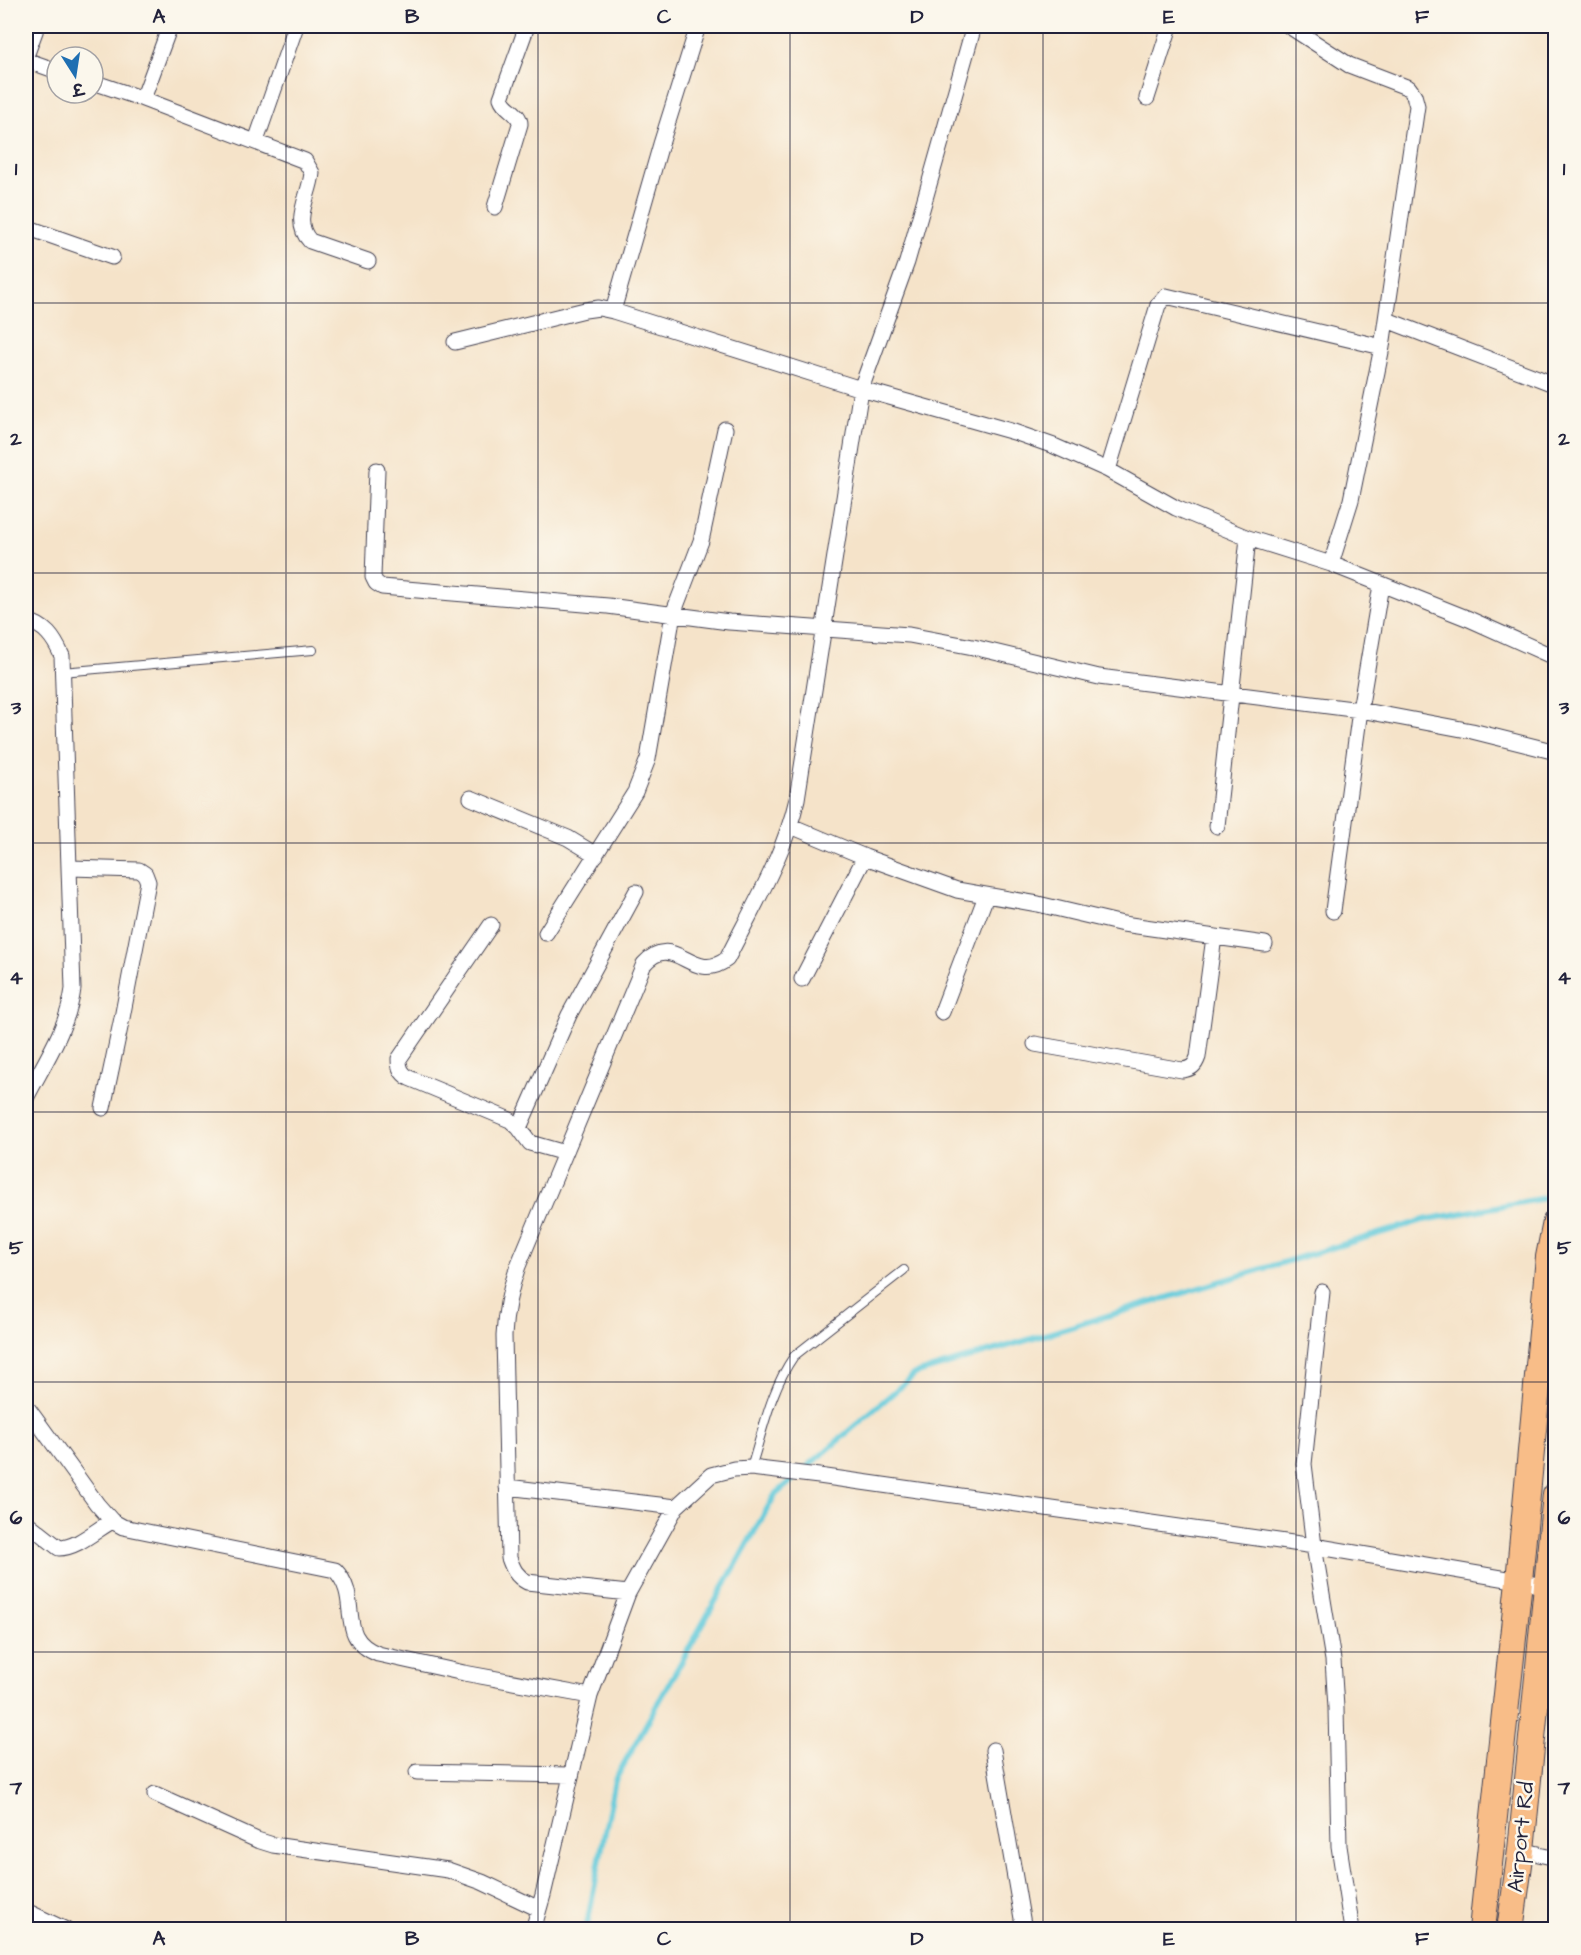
<svg xmlns="http://www.w3.org/2000/svg" width="1581" height="1955" font-family="'Architects Daughter','Playpen Sans Deva',sans-serif">
<rect width="100%" height="100%" fill="#fbf7ec"/>
<filter id="ink" filterUnits="userSpaceOnUse"><feTurbulence type="fractalNoise" baseFrequency=".0167" numOctaves="2"/><feDisplacementMap in="SourceGraphic" scale="12" xChannelSelector="R" yChannelSelector="G"/><feConvolveMatrix kernelMatrix="1 2 1 2 8 2 1 2 1" color-interpolation-filters="sRGB"/></filter>
<filter id="wash" filterUnits="userSpaceOnUse"><feTurbulence type="fractalNoise" baseFrequency=".008" numOctaves="4" result="noise"/><feDisplacementMap in="SourceGraphic" scale="24" xChannelSelector="R" yChannelSelector="G"/><feGaussianBlur stdDeviation="1.35" result="paint"/><feColorMatrix in="noise" values="0 0 0 0 0 0 0 0 0 0 0 0 0 0 0 0 0 1.4 0 .05"/><feComposite in="paint" operator="in"/></filter>
<g filter="url(#wash)">
<rect width="100%" height="100%" fill="#f5e3c9"/>
<g fill="none" stroke-linecap="round" stroke-linejoin="round">
<path stroke="#5fc9da" stroke-width="6" d="M586,1930l29,-150 160,-285 140,-121 509,-154 132,-24"/>
</g>
</g>
<g filter="url(#ink)">
<g fill="none" stroke-linecap="round" stroke-linejoin="round">
<defs>
<path id="lane" d="M62,672l251,-22
M751,1468c12,-38 20,-79 43,-112l110,-86"/>
<path id="street" d="M1289,26l60,39 60,23 5,7 3,11 -35,241 -31,153 -20,64
M26,56l11,-30
M26,60l31,11
M93,82l50,17 162,62 7,12c-2,23 -21,48 -2,68l58,20
M1147,98l23,-72
M143,99l27,-73
M256,141l40,-115
M495,207l25,-83c0,-12 -15,-14 -19,-26l26,-72
M26,227l86,30
M613,311l48,-167 37,-118
M1387,320l169,65
M455,342l130,-32 14,-2 14,3 248,78 153,43 40,14 54,24 68,38 72,30 83,26 138,55 87,39
M377,470l-4,107 3,6 6,4 226,19 121,16 180,13 64,12 126,30 261,33 112,21 84,21
M1108,470l50,-165 8,-9 216,51
M26,621c19,4 28,17 36,35l11,333c-5,39 -29,74 -47,109
M471,798l97,40 28,17
M791,826l74,31 92,33 81,14 85,20 142,20
M1217,826l31,-288
M70,868l69,2 6,4 3,8 -26,136 -19,90
M1333,911l27,-201 21,-125
M491,925l-92,134c0,9 2,14 10,19l101,42 9,8 11,15 35,10
M546,933l89,-141 13,-33 25,-145 28,-73 24,-112
M802,979l63,-122
M942,1012l44,-116
M1035,1044l147,26c9,-1 13,-4 16,-13l16,-120
M519,1128l50,-113 67,-123
M1322,1292l-18,172 10,82 19,114 3,48 3,138 13,84
M26,1406l71,98 15,17 11,6 212,43c28,29 -1,67 43,84l86,19 126,23
M507,1487l169,20
M26,1522l33,26c18,0 37,-18 53,-27
M628,1593l-101,-11c-11,-6 -14,-13 -18,-24l-5,-222c1,-25 6,-47 14,-70l126,-302c31,-35 48,22 83,-5 26,-52 57,-103 70,-160l64,-410 46,-127 67,-236
M993,1750l31,180
M417,1772l154,3
M155,1794l102,46 16,5 175,25 34,12 57,27
M1521,1850l35,8
M26,1911l40,19
M533,1930l10,-35 47,-199 38,-103 48,-86 35,-32 23,-6 17,-1 68,8 495,70 205,35 28,6"/>
<path id="primary" d="M1482,1930l37,-349 30,-324 7,-35
M1510,1930l11,-80 35,-356"/>
</defs>
<use href="#lane" stroke="#423f50" stroke-width="10"/>
<use href="#street" stroke="#423f50" stroke-width="17"/>
<use href="#primary" stroke="#423f50" stroke-width="28"/>
<use href="#lane" stroke="#fff" stroke-width="8"/>
<use href="#street" stroke="#fff" stroke-width="15"/>
<use href="#primary" stroke="#f8bd88" stroke-width="26"/>
</g>
</g>
<path fill="none" stroke="#22223b" stroke-width="1.5" stroke-opacity="0.55" d="M286,26v1904M538,26v1904M790,26v1904M1043,26v1904M1296,26v1904M26,303h1530M26,573h1530M26,843h1530M26,1112h1530M26,1382h1530M26,1652h1530"/>
<g text-anchor="middle" dominant-baseline="central" stroke-width="5" stroke-linejoin="round" paint-order="stroke">
<g font-size="22" fill="#22223b" stroke="#fbf7ec">
<text transform="translate(1521 1837) rotate(-84)">Airport Rd</text>
</g>
</g>
<rect width="1581" height="1955" fill="none" stroke="#fbf7ec" stroke-width="66"/>
<g transform="translate(75 75) rotate(168)"><circle r="28" fill="#fbf7ec" stroke="#a4a2a5" stroke-width="1.5"/>
<path d="M0-4.5L10 22L0 15L-10 22Z" fill="#1f6fb2"/>
<text y="-9" font-size="16" font-weight="bold" text-anchor="middle" fill="#22223b">उ</text>
</g>
<rect x="33" y="33" width="1515" height="1889" fill="none" stroke="#22223b" stroke-width="2"/>
<g font-size="20" text-anchor="middle" font-weight="bold" fill="#22223b">
<text x="159" y="23">A</text>
<text x="412" y="23">B</text>
<text x="664" y="23">C</text>
<text x="917" y="23">D</text>
<text x="1169" y="23">E</text>
<text x="1422" y="23">F</text>
<text x="16" y="175">1</text>
<text x="1564" y="175">1</text>
<text x="16" y="445">2</text>
<text x="1564" y="445">2</text>
<text x="16" y="714">3</text>
<text x="1564" y="714">3</text>
<text x="16" y="984">4</text>
<text x="1564" y="984">4</text>
<text x="16" y="1254">5</text>
<text x="1564" y="1254">5</text>
<text x="16" y="1524">6</text>
<text x="1564" y="1524">6</text>
<text x="16" y="1794">7</text>
<text x="1564" y="1794">7</text>
<text x="159" y="1945">A</text>
<text x="412" y="1945">B</text>
<text x="664" y="1945">C</text>
<text x="917" y="1945">D</text>
<text x="1169" y="1945">E</text>
<text x="1422" y="1945">F</text>
</g>
</svg>
